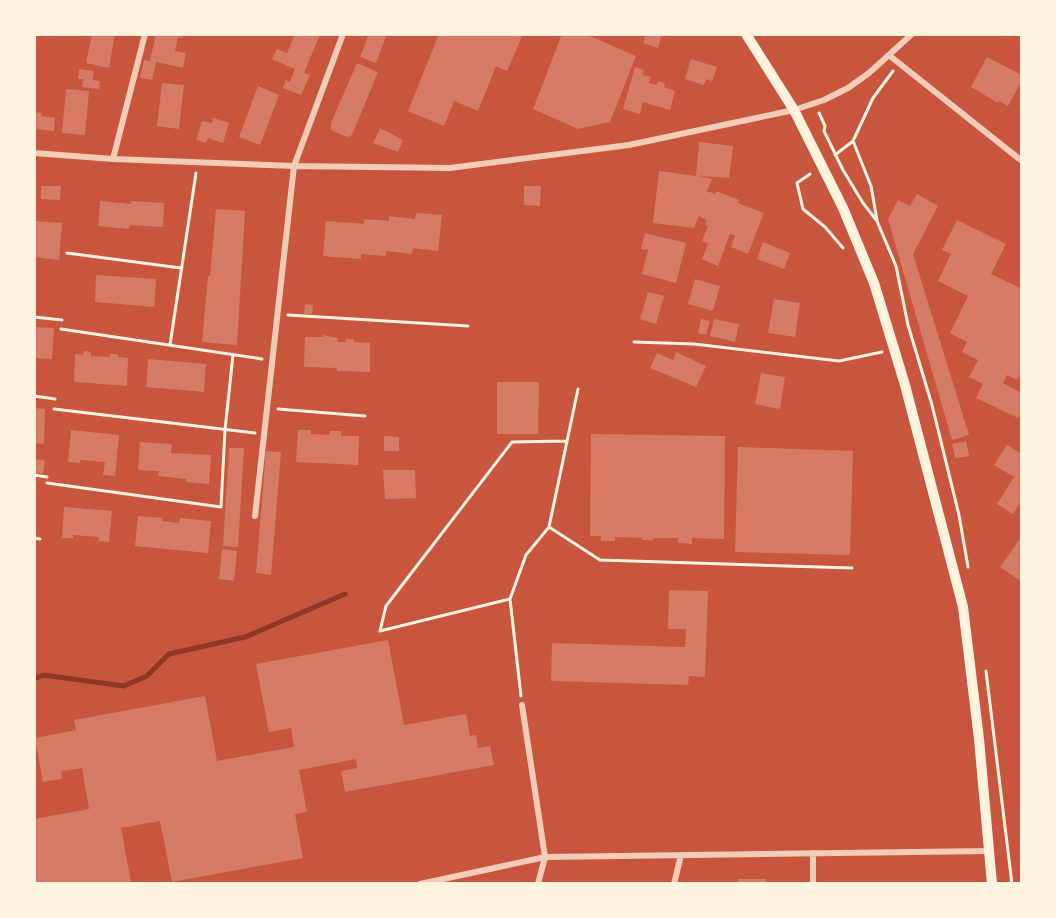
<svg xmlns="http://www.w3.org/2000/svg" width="1056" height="918" font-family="Ubuntu,sans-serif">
<rect width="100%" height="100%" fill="#c8553d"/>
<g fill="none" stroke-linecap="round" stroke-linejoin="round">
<path stroke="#8f3625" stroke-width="5" d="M34,679l9,-4 81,11 23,-10 22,-22 76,-17 100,-43"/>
</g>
<path fill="#d67c66" d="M92,34h23l-6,34 -23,-5z
M156,34h27l-1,4 -4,-1 -3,14 11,2 -3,15 -27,-6 -4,18 -12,-2 4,-18 6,1z
M295,34h25l-16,39 6,2 -9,20 -18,-7 3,-8 4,2 5,-13 -23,-10 5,-10 10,4z
M369,34h18l-11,29 -16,-6z
M439,34h84l-16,37 -11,-5 -18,45 -24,-10 -10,25 -36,-15z
M562,34h23l51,22 -26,66 -32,7 -45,-20z
M646,34h16l-4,14 -15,-5z
M987,57l35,18v5l-14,26 -9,-5 -1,2 -27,-16z
M691,59l26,8 -5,14 -6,-2 -2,6 -19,-6z
M357,63l21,9 -26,63 -5,2 -16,-7v-7z
M635,67l9,3 -1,5 8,2 -2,6 8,2 1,-4 7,2 -1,4 11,4 -5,19 -27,-8 -3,12 -17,-5z
M79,69l15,2 -1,9 7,1 -1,8 -17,-2 1,-8h-5z
M162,83l22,2 -5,44 -22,-3z
M258,86l21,9 -19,50 -21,-8z
M66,89l23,2 -4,44 -23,-2z
M34,112l8,1 -1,3 14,2 -1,13 -20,-2z
M213,118l16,5 -6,20 -15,-5 -2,5 -10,-3 6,-19 10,2z
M380,128l23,12 -5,12 -25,-9z
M699,142l34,4 -4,32 -31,-2 14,3 -5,12 8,3 1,-3 23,9 -1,3 26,10 -16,41 -17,-7 4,-11 -5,-2 -12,32 -16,-7 6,-15 -6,-3 6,-15 -3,-1 2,-5 -8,-4 -5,12 -41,-5 6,-52 37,5z
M41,186h20l-1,14 -19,-1z
M524,186h17l-1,20 -16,-1z
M917,194l21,12 -25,48 56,181 -17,5 -64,-221 10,-19 12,6z
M100,201l31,3v-3l33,2 -1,24 -33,-2 -1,4 -31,-3z
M216,209l29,2 -8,134 -35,-3 6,-66h2z
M416,213l26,2 -4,36 -25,-3 -1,6 -26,-3v5l-25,-2v5l-38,-3 3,-35 38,3v-5l25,2v-5l26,3z
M957,220l49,24 -15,30 31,15v82l-5,9 -10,-5 -4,8 15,8 4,4v16l-4,7 -42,-20 7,-14 -14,-7 9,-17 -16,-8 5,-10 -17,-9 18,-37 -30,-15 13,-27 -9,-4z
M34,221l28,2 -3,37 -25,-3z
M645,233l41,10 -10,40 -34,-9 6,-24 -7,-1z
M763,242l27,11 -6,16 -27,-10z
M96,275l60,4 -2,28 -59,-5z
M695,279l25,7 -7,25 -25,-7z
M648,292l16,4 -8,28 -16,-5z
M774,299l26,4 -5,34 -27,-4z
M305,304l8,1 -1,9h-8z
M701,319l9,2 -4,14 -8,-2z
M714,319l25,5 -4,18 -25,-6z
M34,327l20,1 -2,31 -18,-1z
M323,335l15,3v4h8v-3h8v3l16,1v29l-33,-1v-3l-33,-1 1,-30h18z
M84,351l7,1v4l19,1v-3h8v3l10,1 -1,28 -53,-4 1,-28 8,1z
M676,352l30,14 -10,21 -46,-19 7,-15 16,7z
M148,359l58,5 -2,28 -58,-5z
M761,373l24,4 -5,32 -25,-5z
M497,382h42l-1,52h-41z
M34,408l11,1 -1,35 -10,-1z
M71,430l48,5 -4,41 -12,-1 2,-13 -25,-2v3l-12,-1z
M298,430h13v4l19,1v-4h11v5h18l-1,29 -62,-3z
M591,434l134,2 -1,103 -32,-1v6l-14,-1v-5h-25v2h-11v-2l-27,-1v4h-14v-5h-11z
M384,436l15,1v14h-15z
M966,441l3,15 -14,2 -3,-14z
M140,442l32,2 -1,9 40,2 -2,29 -23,-2v-3l-28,-3 1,-5 -21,-1z
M1007,445l15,9v46l-9,14 -16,-10 17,-27 -20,-12z
M738,447l115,4 -3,104 -115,-3z
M229,448h15l-6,99 -15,-1z
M266,451l15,1 -10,123 -15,-2z
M34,459l11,1 -2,13h-9z
M383,470h32l1,28 -31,1z
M64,507l48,4 -3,31 -11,-1 1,-4 -26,-2v3h-11z
M138,516l24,2v3l17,2 1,-5 31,3 -3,32 -73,-7z
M1022,536v46l-22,-15z
M222,549l15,2 -3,30 -15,-2z
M669,590l39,1 -3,86 -16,-1 -1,9 -137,-4 1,-38 133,4 1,-18h-18z
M388,640l16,85 62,-11 4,22 6,-1 2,13 12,-2 4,19 -149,27 -4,-21 16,-3 -1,-9 -57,11 8,42 -12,2 8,44 -131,24 -12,-61 -39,7 10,54 -9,2h-88v-65l55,-10 -7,-41 -21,3 1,8 -19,3 -8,-44 41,-8 -2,-10 131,-24 12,65 77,-14 -3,-19 -22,4 -13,-68z
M738,879h28v5h-28z"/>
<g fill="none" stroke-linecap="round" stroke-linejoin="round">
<path stroke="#fff3e0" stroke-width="3" d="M819,113l6,13 -1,5 19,39 20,33 14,18 19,45 12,59 24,80 27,110 9,52
M853,141l18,45 6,34
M835,155l18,-14 20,-43 20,-27
M810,174l-13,9 6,26 22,18 18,21
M67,253l114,15
M288,315l180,11
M34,317l28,3
M61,329l201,30
M634,342l60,2 145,17 43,-9
M170,345l26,-172
M34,396l21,3
M54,409l201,24
M278,409l87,7
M34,475l13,2
M47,483l174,24 4,-77 8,-75
M549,527l51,33 252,8
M34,538l6,1
M510,599l-130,32 6,-25 126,-164 55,-1
M986,671l26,213
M521,696l-11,-97 16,-44 23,-28 29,-138"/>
<path stroke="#f1ccb7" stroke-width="6" d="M890,56l132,105
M34,153l79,6 181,7 156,2 179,-23 165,-35 30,-10 24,-12 21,-15 43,-39
M113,159l32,-125
M255,516l39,-350 49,-132
M522,705l23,152 -7,27
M813,853v31
M420,884l125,-27 445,-6
M674,884l7,-29"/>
<path stroke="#fff3e0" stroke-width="10" d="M746,34l48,76 49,98 31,75 31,102 58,222 16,132 13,145"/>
</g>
<rect width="1056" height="918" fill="none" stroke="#fff3e0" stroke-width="72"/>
</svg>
